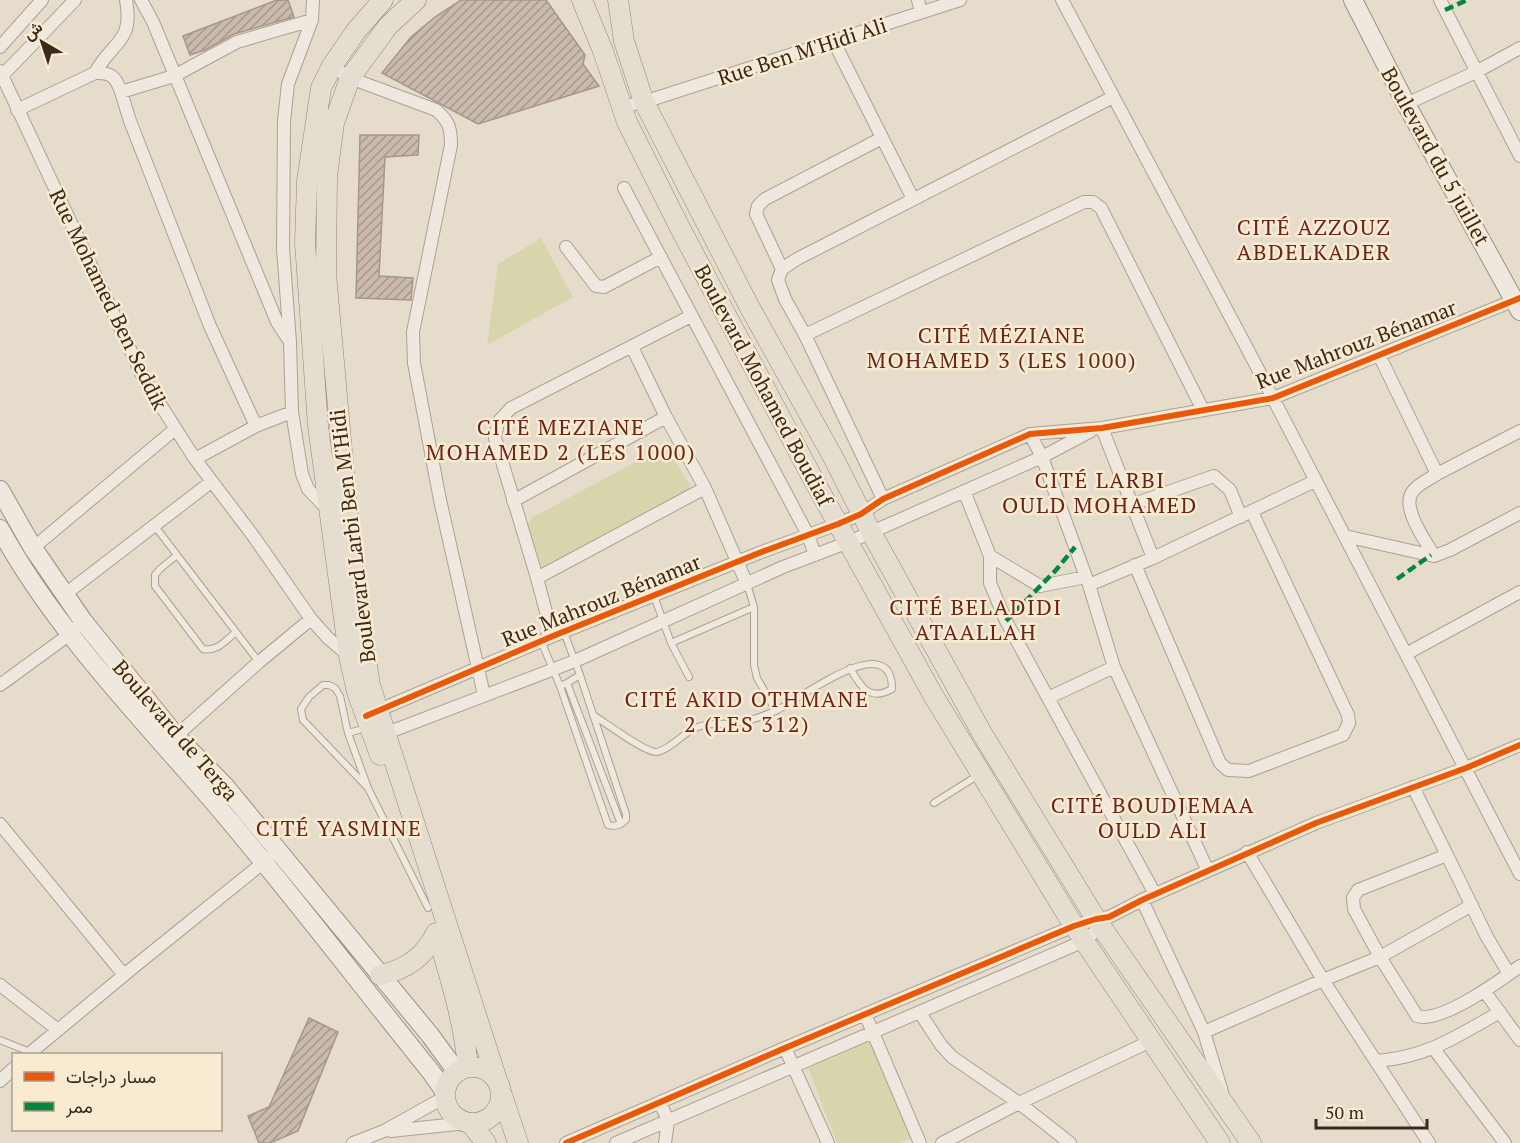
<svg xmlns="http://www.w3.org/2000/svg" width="1520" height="1143" font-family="'PT Serif',Vazirmatn,serif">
<defs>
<pattern id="building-hatch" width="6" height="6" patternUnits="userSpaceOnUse" patternTransform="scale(1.5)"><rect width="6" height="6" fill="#cabaad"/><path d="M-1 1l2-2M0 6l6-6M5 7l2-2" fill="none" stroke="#a5978c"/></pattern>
</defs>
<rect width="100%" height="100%" fill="#e6dccc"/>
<path fill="#d8d5ad" d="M541,238l32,59 -86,48 11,-81z
M667,448l23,37 -2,10 -139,74 -8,-3 -14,-41 6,-8 123,-66z
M871,1040l41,98 -13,5h-62l-29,-75z"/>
<path fill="url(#building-hatch)" stroke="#a6978b" stroke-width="1.5" d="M277,0h11l6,17 -60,17 -29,16 -15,5 -7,-19z
M461,0h85l39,55 -2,9 16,22 -121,38 -96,-51 29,-36 24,-20z
M360,135h59l-1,20 -33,2 -6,119 34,2 -2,22 -55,-2z
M309,1018l29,14 -40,99 -28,12h-11l-11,-27 21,-9z"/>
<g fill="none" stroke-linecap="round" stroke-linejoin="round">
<defs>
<path id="lane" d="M154,525l105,137
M177,555l-17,14 -5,6v11l48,63c14,3 23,-9 33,-17
M747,584l7,23v58l3,13 19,33
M654,596l17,47 18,34
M552,627h-2l-9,14 19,45 48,139 6,1 7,-2 -54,-141 -7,3
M564,632l16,43
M671,643l83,-36
M567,683l13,-8 46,139v6l-5,4
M323,685h6l6,3 5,8 8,37 20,55 -65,-68 -2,-11 8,-12z
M593,715c13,8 51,37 63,37 12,-1 28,-19 39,-24 14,-6 26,-3 41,-5 12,-1 27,-7 39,-12 23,-10 117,-85 117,-22 -23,13 -32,-3 -42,-21
M348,733l11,-3
M368,788l60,120
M934,803l46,-29
M0,1040l30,12"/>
<path id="street" d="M141,0l12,22 124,300 11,17
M313,0l-1,20 -24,64 -4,37 -1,128 7,93 2,70 10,62 6,15 21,22
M918,0l3,12
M1062,0l186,350 272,524
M1440,0l80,156
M833,40l80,159
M0,47l42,-47
M332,66l18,12 86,32c13,11 15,18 15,35l-38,187 1,31 26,137 44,195
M0,71l144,308 51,80 59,78 57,82 17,19 21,18h3
M95,73c17,-32 39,-30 31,-73
M0,78l75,-78
M121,92l9,29 80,205 46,100
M1406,104l70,-32 44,-24
M621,107l23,-5 316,-102
M17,110l78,-37c16,-1 21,4 26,19l53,-16 63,-34 75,-22
M624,188l184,347 7,20
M566,247l30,39 8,1 57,-30
M782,269l-26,-55 2,-8 7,-7 117,-61
M805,335l279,-133h9l8,6 102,202
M632,347l34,70 39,71 42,96
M1379,355l58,119 83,-43
M1102,428l51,130 162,-77
M1030,434l12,23 47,128 64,-27
M195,459l61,-33 36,-14
M964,491l26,65v27l16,38 149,273
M883,499l-78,-164 -20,-36 -7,-19 4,-11 15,-10 316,-162
M513,501l153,-84
M1131,505l83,-29 16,14 11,27
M1345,536l89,20 16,-6 70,-37
M33,548l141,-118
M990,556l50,30 46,-9
M1434,556c-8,-15 -34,-49 -21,-65 5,-7 17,-12 24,-17
M1135,565l85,198 8,7 21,1 94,-36 6,-12 -1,-8 -96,-203
M537,578l168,-90
M1089,585l25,82 94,204
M64,595l147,-113
M550,627l-13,-49 -42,-140 3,-16 13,-14 180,-92
M1406,654l114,-62
M0,685l70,-51 13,-13
M1048,698l66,-31
M372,713l181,-77 206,-83 79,-29 23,-10 22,-15 147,-65 72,-6 171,-30 247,-100
M176,736l83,-74 52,-43
M379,736l196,-75 208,-94 66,-25 193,-85 49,-26
M1413,787l34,68
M0,824l124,151
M1247,852l76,128 106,163
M1142,900l62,132 18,60
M1509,974l-22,-37 -40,-82 -89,35 -5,8 1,11 26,48 37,59c23,8 84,-36 103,-50
M0,985l58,45
M1485,992l35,48
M920,1013l21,32 11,12 67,46 51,40
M865,1014l55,129
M1204,1032l119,-52 57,-23 92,-52
M785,1048l43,95
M1434,1049l71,94
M29,1054l106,-88 134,-108
M1377,1061c51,-4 80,-25 123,-49
M0,1081l14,-13
M660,1102l8,19 -3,22
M391,1131l75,-8
M353,1143l31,-12 61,-34
M566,1143l219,-95 289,-122 22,-7 13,-2 33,-17 174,-77 150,-55 54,-23
M616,1143l468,-202 21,-18
M942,1143l77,-40 132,-62"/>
<path id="secondary" d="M1353,0l53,104 114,207
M0,490l33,58 50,73 93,115 48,49 206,250 27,37
M0,529c55,101 143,191 218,278 73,86 142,177 213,265l14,20"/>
<path id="primary" d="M416,0l-28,26 -38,52 -16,45 -7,54 -1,97 28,310 16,101 127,395
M582,0l21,51 24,71 52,104 133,251 121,218 141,231 146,217
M618,0l6,41 20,61 105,204 84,151 38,75 112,203 113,184 155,224
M380,755l-23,-63 -8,-36 -31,-230 -13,-183 2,-62 14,-93 11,-22 24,-35 27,-31
M440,943c12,41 24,81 28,124
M380,975c26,-5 45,-19 56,-42
M445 1095a28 28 0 1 1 56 0a28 28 0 1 1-56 0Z
M502,1095l16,48
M471,1124l15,19"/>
</defs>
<use href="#lane" stroke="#aba195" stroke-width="8"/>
<use href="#street" stroke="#aba195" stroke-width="14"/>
<use href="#secondary" stroke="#9b9185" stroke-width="20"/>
<use href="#primary" stroke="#91877c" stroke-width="21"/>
<use href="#lane" stroke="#eee8de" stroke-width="6"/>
<use href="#street" stroke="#eee8de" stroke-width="12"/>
<use href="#secondary" stroke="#eee8de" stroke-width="18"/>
<use href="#primary" stroke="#e5ddcf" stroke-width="20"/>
<path stroke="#00873e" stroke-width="4.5" stroke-dasharray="9 4.5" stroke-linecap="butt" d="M1445,10l22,-10
M1397,579l34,-24
M1006,621l50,-51 19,-23"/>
<defs>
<path id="cycleway" d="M366,716l187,-80 206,-83 79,-29 23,-10 22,-15 147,-65 72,-6 171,-30 247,-100
M566,1143l219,-95 289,-122 22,-7 13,-2 33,-17 174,-77 150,-55 54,-23"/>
</defs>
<use href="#cycleway" stroke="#f8ebd1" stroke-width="10"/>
<use href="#cycleway" stroke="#e8590c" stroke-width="6"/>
</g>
<g text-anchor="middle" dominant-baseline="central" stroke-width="5" stroke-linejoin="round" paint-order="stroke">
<g font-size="21" fill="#3b291c" stroke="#f8ebd1">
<text transform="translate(802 51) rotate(-18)">Rue Ben M'Hidi Ali</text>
<text transform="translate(1436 156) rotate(61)">Boulevard du 5 juillet</text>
<text transform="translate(109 299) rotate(64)">Rue Mohamed Ben Seddik</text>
<text transform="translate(1356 344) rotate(-21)">Rue Mahrouz Bénamar</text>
<text transform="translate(764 385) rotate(62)">Boulevard Mohamed Boudiaf</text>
<text transform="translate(352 536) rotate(-97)">Boulevard Larbi Ben M'Hidi</text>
<text transform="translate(601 600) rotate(-22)">Rue Mahrouz Bénamar</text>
<text transform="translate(176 730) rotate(49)">Boulevard de Terga</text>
</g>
<g font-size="22" letter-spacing="1.5" fill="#6b2519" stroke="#f8ebd1">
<text x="1314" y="226">CITÉ AZZOUZ<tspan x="1314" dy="25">ABDELKADER</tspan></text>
<text x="1002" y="334">CITÉ MÉZIANE<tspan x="1002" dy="25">MOHAMED 3 (LES 1000)</tspan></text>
<text x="561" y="426">CITÉ MEZIANE<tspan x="561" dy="25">MOHAMED 2 (LES 1000)</tspan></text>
<text x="1100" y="479">CITÉ LARBI<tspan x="1100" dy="25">OULD MOHAMED</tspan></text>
<text x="976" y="606">CITÉ BELADIDI<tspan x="976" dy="25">ATAALLAH</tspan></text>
<text x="747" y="698">CITÉ AKID OTHMANE<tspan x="747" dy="25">2 (LES 312)</tspan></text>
<text x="1153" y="804">CITÉ BOUDJEMAA<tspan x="1153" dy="25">OULD ALI</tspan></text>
<text x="339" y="827">CITÉ YASMINE</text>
</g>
</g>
<rect x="12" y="1053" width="210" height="78" fill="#f8ebd1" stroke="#ac9d89" stroke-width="1.5"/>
<rect x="24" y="1072" width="30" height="9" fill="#e8590c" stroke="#ac9d89" stroke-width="1.5"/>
<text x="66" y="1083" font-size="18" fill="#3b291c">مسار دراجات</text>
<rect x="24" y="1102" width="30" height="9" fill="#00873e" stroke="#ac9d89" stroke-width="1.5"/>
<text x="66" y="1113" font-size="18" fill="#3b291c">ممر</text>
<g transform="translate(42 42) rotate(321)" stroke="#f8ebd1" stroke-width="4.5" paint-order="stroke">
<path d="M0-4.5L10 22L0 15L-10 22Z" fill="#3b291c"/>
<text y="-9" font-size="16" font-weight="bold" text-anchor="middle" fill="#3b291c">ش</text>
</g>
<path d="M1316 1119v9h111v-9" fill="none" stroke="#3b291c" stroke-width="3"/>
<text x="1325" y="1119" font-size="18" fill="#3b291c" stroke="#f8ebd1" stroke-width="4.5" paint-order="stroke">50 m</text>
</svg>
